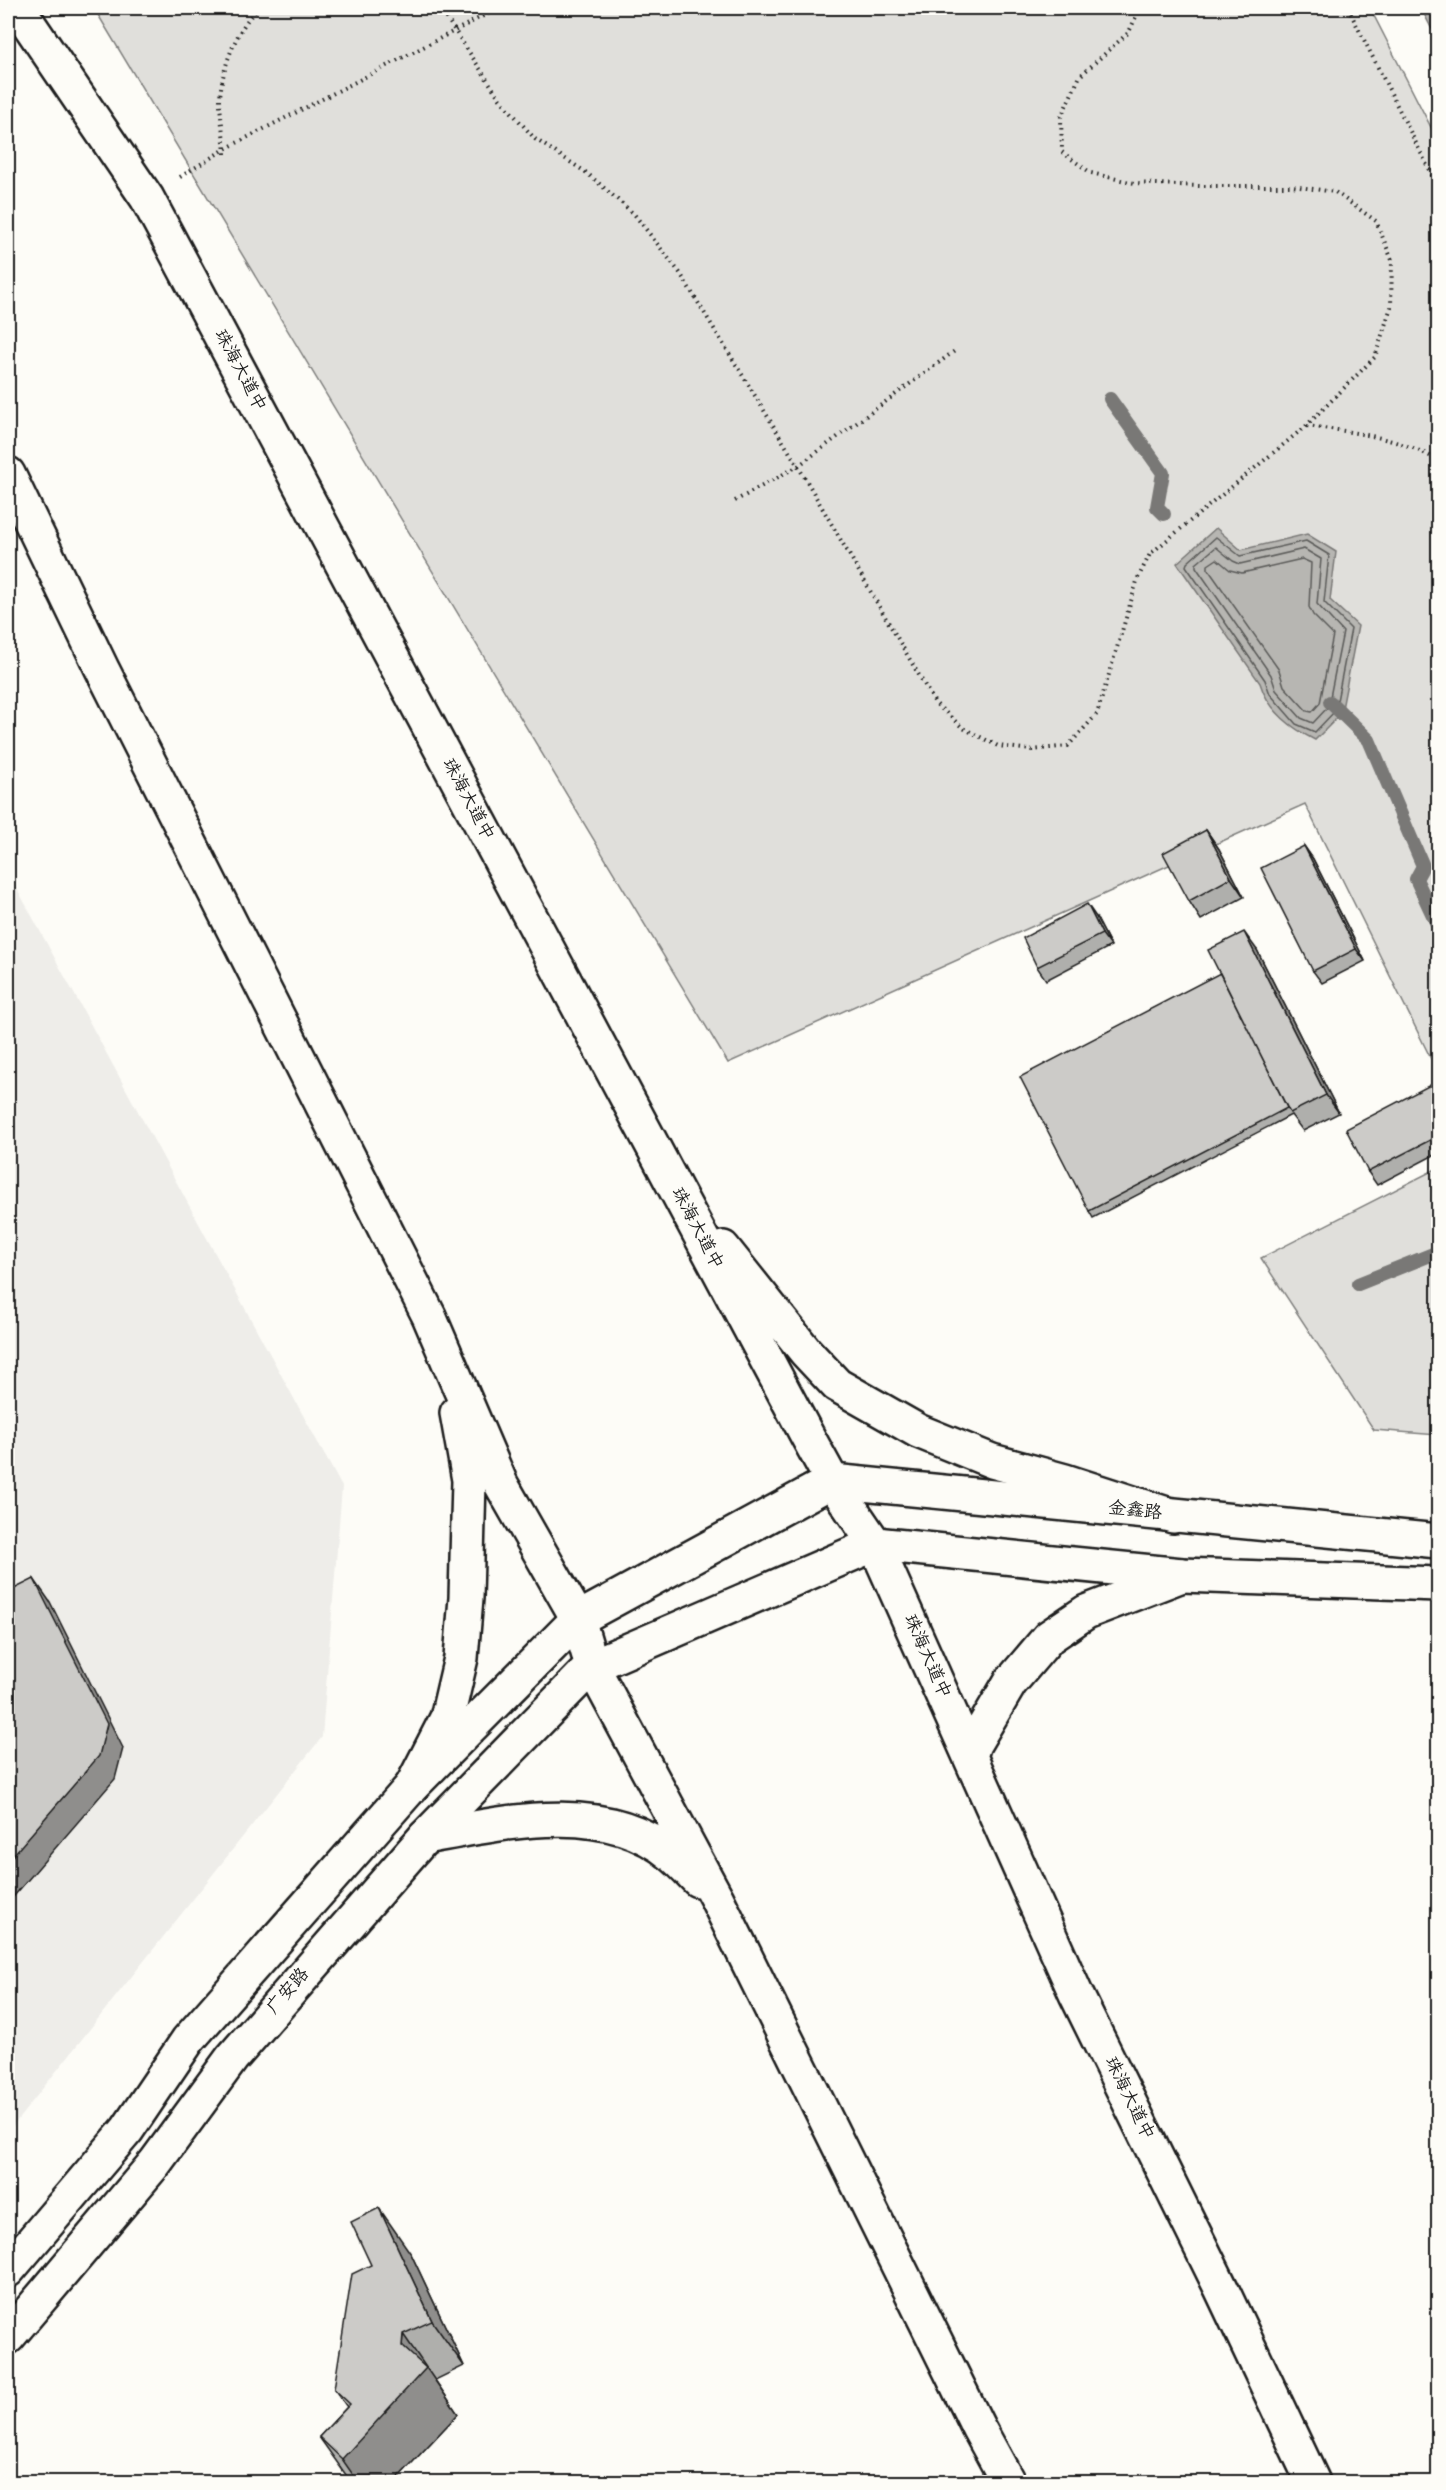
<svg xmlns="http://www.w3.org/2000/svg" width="1446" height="2490" font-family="'Gochi Hand','LXGW WenKai TC',sans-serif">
<rect width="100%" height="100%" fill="#fdfcf7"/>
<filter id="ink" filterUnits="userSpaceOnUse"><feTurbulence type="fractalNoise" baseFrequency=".0167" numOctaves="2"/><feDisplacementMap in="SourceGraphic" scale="12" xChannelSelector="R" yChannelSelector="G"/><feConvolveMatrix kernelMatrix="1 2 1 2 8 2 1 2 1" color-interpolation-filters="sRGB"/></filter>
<g filter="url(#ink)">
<path fill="#eeede9" d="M8,872l334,615 -20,250 -314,395z"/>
<path fill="#e0dfdb" stroke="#7e7e7c" stroke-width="1.5" d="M94,8h1276l68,133v932l-133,-269 -577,259z
M1438,1168v267l-64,-5 -113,-172z"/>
<path fill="#b7b6b2" stroke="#797876" stroke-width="1.5" d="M1421,8h17v33z
M1216,528l25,22 66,-16 29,18 -6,48 28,26 -17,88 -26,26c-24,-12 -47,-30 -55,-57l-83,-120z"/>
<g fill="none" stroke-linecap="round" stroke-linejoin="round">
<path stroke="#5a5a58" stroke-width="1.5" d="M1216,537l24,19 66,-15 23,14 -5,47 27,27 -16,82 -20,21 -19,-8 -26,-30 -5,-14 -79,-114 1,-3z
M1216,547l17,14 7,3 64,-15 17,10 -4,45 26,28 -15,75 -15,16 -12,-5 -25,-28 -5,-15 -75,-108v-3z
M1217,559l13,11 12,3 60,-14 9,4 -2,44 4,8 20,20 -13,68 -8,9 -5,-1 -23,-25 -5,-16 -71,-101v-4z"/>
<path stroke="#797876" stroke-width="14" d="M1110,399l53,74 -6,34 7,7
M1330,702l39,38 54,126 -7,13 22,47
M1358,1284l80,-32"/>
<defs>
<path id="tertiary" d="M8,2270l119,-140 61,-90 224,-254 166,-167 254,-138 606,60
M8,2337l147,-174 77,-105 193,-221 167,-171 283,-122 307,31 256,9"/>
<path id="trunk" d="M18,8l129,190 662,1241 23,42 43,63 201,450 145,294 92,194
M8,474l94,195 327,647 72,168 77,135 14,47 125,233 261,528 30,55
M723,1248l83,104 31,33 81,46 74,30 73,20 108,35
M970,1756l4,-12 36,-61 39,-46 37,-25 96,-37
M412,1786l35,-68 14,-60 5,-60 3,-118 -12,-67
M425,1837c77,-14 179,-39 246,17 10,8 18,17 27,26"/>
</defs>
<use href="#tertiary" stroke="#1c1c1c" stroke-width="38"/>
<use href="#trunk" stroke="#1c1c1c" stroke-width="38"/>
<path stroke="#1c1c1c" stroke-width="4" stroke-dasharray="1.5 4.5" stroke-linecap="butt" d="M440,8l60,91 35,40 52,34 47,41 46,59 118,193 137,237 28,25 35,18 34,4 36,-4 29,-32 41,-136 12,-24 156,-128 69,-69 16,-50 1,-47 -16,-39 -41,-29 -43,-6h-92l-66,-3 -43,-10 -29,-21 -1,-35 19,-41 49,-44 11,-24
M1348,8l90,179
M225,154c-1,-17 -4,-33 -5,-50 -1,-29 17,-79 39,-96
M180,177l45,-28 274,-141
M1307,426c41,5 97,12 131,35
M735,501l63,-35 158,-116"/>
<use href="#tertiary" stroke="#fdfcf7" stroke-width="33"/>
<use href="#trunk" stroke="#fdfcf7" stroke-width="33"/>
</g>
<path fill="#afafac" stroke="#1c1c1c" stroke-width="1.5" d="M1206,830l13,19 25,48 -43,23 -12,-19z
M1304,846l9,13 52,102 -43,22 -9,-12z
M1096,917l15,29 -65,34 -9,-13z
M1257,950l82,163 -36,18 -12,-16 -198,103 -4,-7 131,-238z
M1438,1086v67l-61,32 -9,-13z
M411,2254l53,112 -29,14 23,34 -64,68h-43l-32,-45 28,-30 -13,-18z"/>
<path fill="#8f8e8c" stroke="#1c1c1c" stroke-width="1.5" d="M1206,830l13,19 25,48 -13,-19z
M1304,846l9,13 52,102 -9,-12z
M1087,904l9,13 15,29 -9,-12z
M1244,932l13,18 82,163 -13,-18z
M34,1579l16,23 73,146 -8,31 -107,124v-42z
M379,2208l32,46 53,112 -32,-45z
M403,2334l55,80 -64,68h-36l-16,-23 60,-113z"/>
<path fill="#cccbc8" stroke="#1c1c1c" stroke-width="1.5" d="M1206,830l25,48 -42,23 -26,-48z
M1304,846l52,103 -43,22 -52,-103z
M1087,904l15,30 -65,33 -14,-29z
M1244,932l82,163 -36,18 -82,-163z
M1220,973l67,135 -198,103 -69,-134z
M1436,1082l2,5v49l-70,36 -22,-43z
M34,1579l73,145 -8,32 -91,105v-269z
M379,2208l53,113 -29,13 -1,12 24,22 -84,91 -23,-22 31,-33 -16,-15 18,-115 19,-9 -20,-43z"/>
</g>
<g text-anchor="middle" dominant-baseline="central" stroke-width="4.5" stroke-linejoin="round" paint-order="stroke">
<g font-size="18" fill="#1c1c1c" stroke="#fdfcf7">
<text transform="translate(239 371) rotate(62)">珠海大道中</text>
<text transform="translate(467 800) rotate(62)">珠海大道中</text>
<text transform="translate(696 1229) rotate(62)">珠海大道中</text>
<text transform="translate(1135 1512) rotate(6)">金鑫路</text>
<text transform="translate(926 1657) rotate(66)">珠海大道中</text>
<text transform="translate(289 1992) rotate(-49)">广安路</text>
<text transform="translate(1128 2099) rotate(64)">珠海大道中</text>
</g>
</g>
<rect width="1446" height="2490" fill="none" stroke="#fdfcf7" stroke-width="30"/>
<rect x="15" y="15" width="1416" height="2460" fill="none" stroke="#1c1c1c" stroke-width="2" filter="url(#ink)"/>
</svg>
